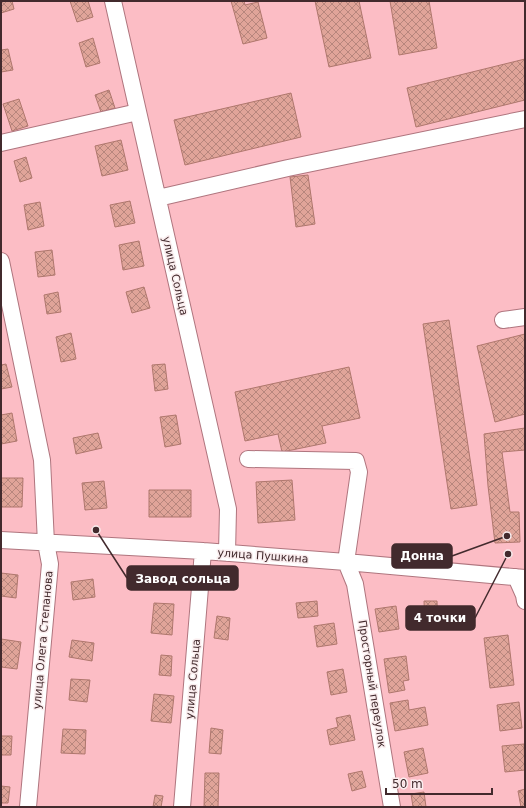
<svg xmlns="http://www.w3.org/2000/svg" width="526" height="808" font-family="'DejaVu Sans',sans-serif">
<defs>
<pattern id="building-cross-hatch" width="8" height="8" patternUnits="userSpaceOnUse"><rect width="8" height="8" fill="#e0a499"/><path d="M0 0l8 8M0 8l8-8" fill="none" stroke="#b7867d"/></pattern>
</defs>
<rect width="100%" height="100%" fill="#fcbdc5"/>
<path fill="url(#building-cross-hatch)" stroke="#af776d" d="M1,1h11l2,8 -13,4z
M70,1h18l5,16 -16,5z
M231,1h13l1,4 13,-3 9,36 -24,6z
M315,1h44l12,57 -42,9z
M390,1h39l8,47 -38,7z
M93,38l7,25 -14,4 -7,-24z
M8,49l5,21 -12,2v-22z
M525,59v41l-109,27 -9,-39z
M109,90l6,18 -14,4 -6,-17z
M291,93l10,44 -116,28 -11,-45z
M19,99l9,27 -16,5 -9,-27z
M121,140l7,30 -26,6 -7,-30z
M26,157l6,21 -12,4 -6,-21z
M308,175l7,49 -19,3 -6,-50z
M130,201l5,22 -20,4 -5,-22z
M40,202l4,24 -16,4 -4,-25z
M139,241l5,25 -21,4 -4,-25z
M52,250l3,25 -17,2 -3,-25z
M144,287l6,21 -18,5 -6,-21z
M58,292l3,20 -14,2 -3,-19z
M449,320l28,185 -26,4 -28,-185z
M71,333l5,26 -15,3 -5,-25z
M525,334v80l-30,8 -18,-76z
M6,364l6,23 -11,2v-24z
M165,364l3,25 -13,2 -3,-26z
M349,367l11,51 -38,8 4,17 -44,9 -4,-18 -33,7 -10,-49z
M12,413l5,28 -16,3v-29z
M176,415l5,29 -16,3 -5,-30z
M525,428v22l-23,2 8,60h9l1,30 -25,1 -7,-57 -4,-52z
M98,433l4,15 -26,6 -3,-16z
M1,478h22l-1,29h-21z
M292,480l3,40 -37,3 -2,-41z
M104,481l3,27 -22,2 -3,-27z
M149,490h42v27h-42z
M1,573l17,2 -2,23 -15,-2z
M93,579l2,18 -22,3 -2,-18z
M317,601l1,15 -20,2 -2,-15z
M424,601h13l1,26 -13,1z
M154,603l20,1 -2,31 -21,-2z
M396,606l3,23 -20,3 -4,-23z
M217,616l13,2 -2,22 -14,-2z
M334,623l3,21 -20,3 -3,-21z
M508,635l6,50 -24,3 -6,-50z
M1,639l20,3 -4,27 -16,-2z
M72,640l22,3 -2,18 -23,-4z
M161,655l11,1 -1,20 -12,-1z
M406,656l3,24 -6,1 2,9 -16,3 -5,-34z
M343,669l4,23 -16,3 -4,-23z
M71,679l19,1 -3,22 -18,-2z
M154,694l20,2 -3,27 -20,-2z
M408,700l1,10 16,-3 3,18 -33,6 -5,-28z
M519,702l3,26 -22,3 -3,-26z
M350,715l5,25 -25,5 -3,-15 11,-3 -2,-9z
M211,728l12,2 -2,24 -12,-1z
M63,729l23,1 -1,24 -24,-1z
M1,736h11l-1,19h-10z
M524,744l1,26 -20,2 -3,-26z
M423,748l5,25 -19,4 -5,-25z
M362,771l4,16 -14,4 -4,-17z
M205,773h14l-1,34h-14z
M1,786l9,1 -2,16h-7z
M525,789v18h-4l-3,-16z
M424,792l2,15h-13l-2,-13z
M155,795l8,1 -2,11h-8z"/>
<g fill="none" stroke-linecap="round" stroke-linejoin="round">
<defs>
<path id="minor" d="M113,1l115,508 -1,44
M1,143l137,-31
M158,198l130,-30 237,-49
M1,261l41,199 4,83 4,21 -22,243
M503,320l22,-3
M248,459l108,2 3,11 -13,90 9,22 37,223
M1,540l202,11 143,11 179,16
M516,577l8,18 1,6
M182,807l21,-256"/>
</defs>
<use href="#minor" stroke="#af757e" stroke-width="18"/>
<use href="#minor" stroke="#fff" stroke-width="16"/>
</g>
<g text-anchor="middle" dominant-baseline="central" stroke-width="3" stroke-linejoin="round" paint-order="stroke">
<g font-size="11" fill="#422a2d" stroke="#faedee">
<text transform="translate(175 276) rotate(77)">улица Сольца</text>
<text transform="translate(263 556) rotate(4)">улица Пушкина</text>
<text transform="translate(43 640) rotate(-85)">улица Олега Степанова</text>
<text transform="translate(193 679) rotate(-85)">улица Сольца</text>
<text transform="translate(372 684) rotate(81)">Просторный переулок</text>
</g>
</g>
<path fill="none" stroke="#422a2d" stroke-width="1.5" d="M507 536L452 556M96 530L127 578M508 554L475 618"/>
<g fill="#422a2d" stroke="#faedee" stroke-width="1.5">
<circle cx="507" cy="536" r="4"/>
<circle cx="96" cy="530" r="4"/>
<circle cx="508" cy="554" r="4"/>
</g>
<g fill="#422a2d" stroke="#422a2d" stroke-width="1.5">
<rect x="392" y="544" width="60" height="24" rx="4"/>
<rect x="127" y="566" width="111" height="24" rx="4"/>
<rect x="406" y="606" width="69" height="24" rx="4"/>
</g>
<g font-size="12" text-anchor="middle" font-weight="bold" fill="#fff">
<text x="422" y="560">Донна</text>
<text x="183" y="583">Завод сольца</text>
<text x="440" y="622">4 точки</text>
</g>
<rect width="526" height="808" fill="none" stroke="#422a2d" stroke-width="4"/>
<path d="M386 788v6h106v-6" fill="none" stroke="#422a2d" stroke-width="2"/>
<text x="392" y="788" font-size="12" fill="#422a2d" stroke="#faedee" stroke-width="3" paint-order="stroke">50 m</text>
</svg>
